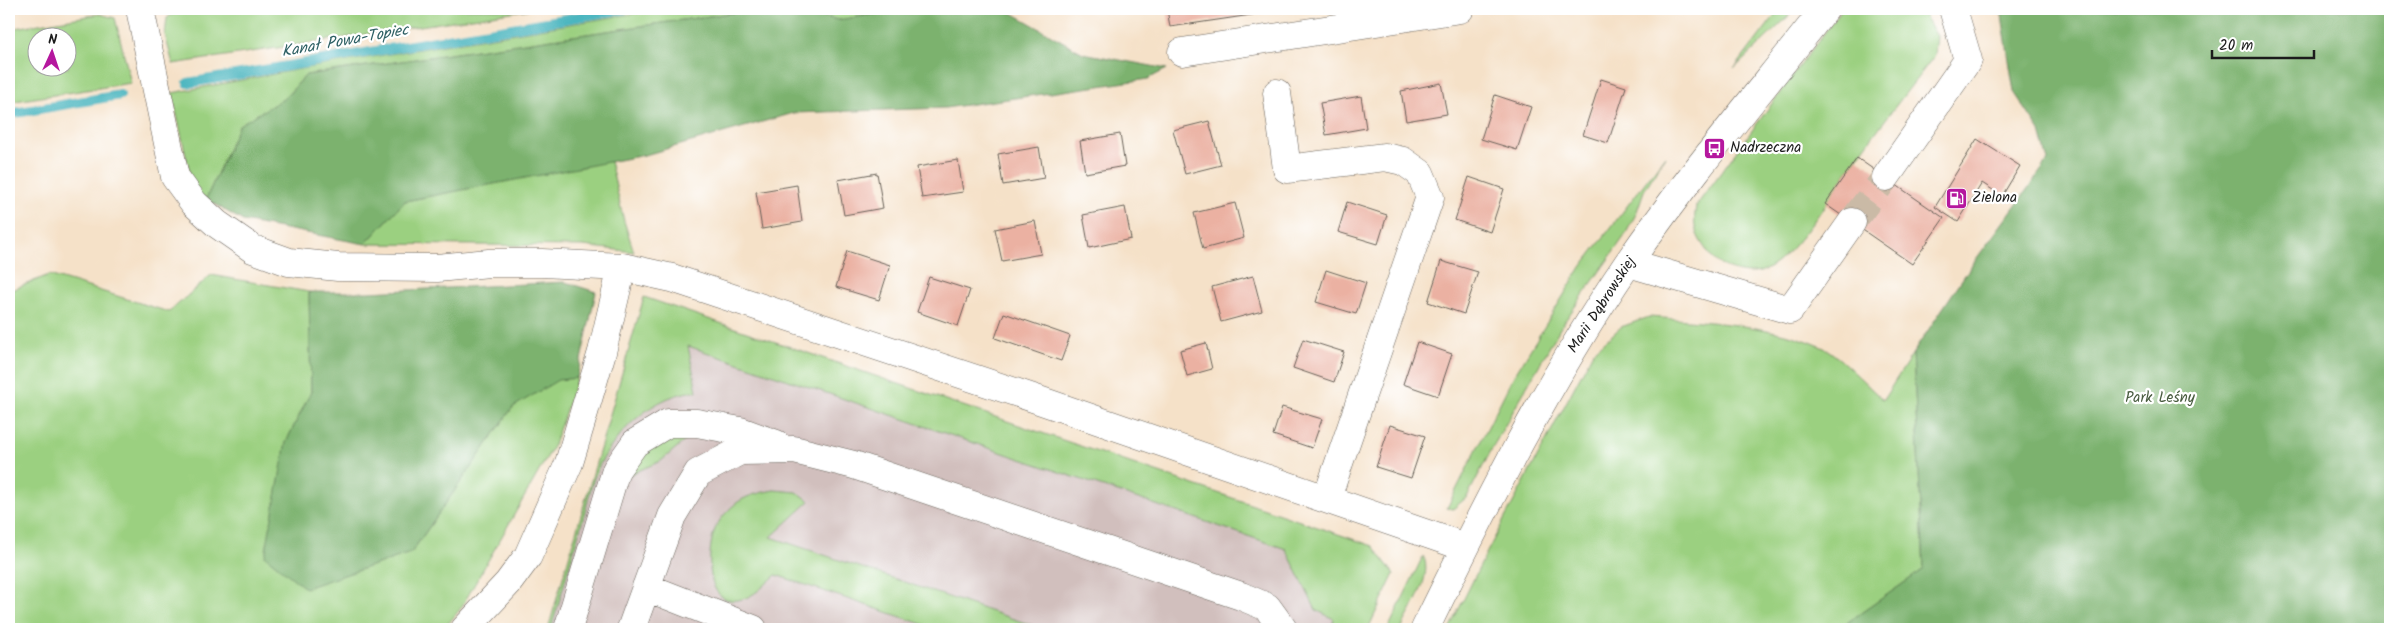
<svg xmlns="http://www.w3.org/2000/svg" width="2399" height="638" font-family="Kalam,sans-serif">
<rect width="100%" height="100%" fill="#fff"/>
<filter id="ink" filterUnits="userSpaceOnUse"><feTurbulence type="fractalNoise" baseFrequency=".02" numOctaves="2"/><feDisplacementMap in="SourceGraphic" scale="10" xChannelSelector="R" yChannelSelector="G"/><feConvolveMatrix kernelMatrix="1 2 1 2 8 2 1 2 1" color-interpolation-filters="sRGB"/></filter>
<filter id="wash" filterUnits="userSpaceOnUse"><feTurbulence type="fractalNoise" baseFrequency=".0096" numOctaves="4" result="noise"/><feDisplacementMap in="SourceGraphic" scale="20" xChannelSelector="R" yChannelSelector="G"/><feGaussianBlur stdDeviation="1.12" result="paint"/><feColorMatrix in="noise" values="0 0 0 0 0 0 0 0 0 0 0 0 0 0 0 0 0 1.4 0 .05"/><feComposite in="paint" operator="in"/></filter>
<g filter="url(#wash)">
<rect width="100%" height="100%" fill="#f5e1c8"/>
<path fill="#d1bfbd" d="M644,297l729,249 21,28 -26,55h-820z"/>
<path fill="#9bd080" stroke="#5c764e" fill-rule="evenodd" d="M180,9h351l-358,55 -8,-29 2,-17z
M660,9h98l-452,66 -21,23 -46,27 -33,74 -12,-7 -22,-99 134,-25z
M794,9h113l-69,11z
M1780,9h16l-62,60z
M1842,9h79l16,27 -2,19c-26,34 -53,68 -78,103 -21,28 -64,105 -97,114 -16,4 -42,-4 -51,-18 -13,-19 -17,-25 -13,-48z
M100,14l15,4 16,65 -122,19v-73zM38,38h30v30h-30z
M1665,156l-21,35 -8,23 -12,23 -62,88 -67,118 -28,54 -14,12 -6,-1 64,-127 70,-114z
M610,161l14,60 10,31 -51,-6 -218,-2 40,-43z
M49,275l120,37 42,-37 98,17 2,100 -25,50 125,111 102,-146 45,-28 19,-1 -23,67 -93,163 -17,21h-435v-338z
M644,297l729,249 21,28 -26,55h-37l3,-10 -18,-9 -30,-61 -598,-203 9,45c-43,3 -80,40 -99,77 -7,15 -10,35 -15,51 -11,37 -21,74 -32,110h-3z
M1649,317c51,4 132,8 177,32 15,9 42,37 57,51l30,-47 11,216 -86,60h-389l38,-77 106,-200 28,-25z
M673,435l15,3 -27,23 -35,15 26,-35z
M774,490l23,2 13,9 -39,36 272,92h-106l-161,-54c-11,9 -22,23 -38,25 -33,6 -31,-48 -24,-68 3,-10 12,-20 20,-27 12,-10 25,-12 40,-15z
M1423,556c11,19 -13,55 -22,73h-13z"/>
<path fill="#7cb26e" stroke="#4c6745" d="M758,9h36l44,11 69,-11h98l78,44 84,16 -19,10 -203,29 -151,5 -149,42 -240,46 -40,43 -122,-23 -37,-22 33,-74 46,-27 21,-23z
M2001,9h389v620h-552l86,-60 -11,-216 58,-87 77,-105 -8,-30 -26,-39z
M565,282l31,10 -19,86 -19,2 -45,27 -102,146 -106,35 -40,-32 21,-114 25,-50 -2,-100h60z"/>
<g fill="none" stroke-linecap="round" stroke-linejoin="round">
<path stroke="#44b3bd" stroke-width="10" d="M188,83l436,-74
M9,114l111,-19"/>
</g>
<g id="blocks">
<path fill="#ebb1a2" d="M1167,9h118v1l-115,17z
M1601,79l25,8 -18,56 -25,-8z
M1441,83l6,31 -41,7 -5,-30z
M1495,95l36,12 -14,43 -36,-11z
M1361,96l5,32 -40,7 -6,-32z
M1209,121l12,44 -36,9 -12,-44z
M1120,134l5,32 -40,7 -5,-32z
M1977,139l43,27 -18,30 -20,-13 -24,39 -23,-15z
M1039,147l5,31 -41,7 -5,-31z
M1857,158l87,60 -32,46 -87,-60z
M958,160l5,32 -41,6 -5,-31z
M877,173l6,35 -39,7 -6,-35z
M1469,177l35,12 -14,43 -35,-12z
M797,185l5,37 -40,7 -6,-37z
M1347,202l40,13 -9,29 -40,-12z
M1235,203l9,35 -41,11 -9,-36z
M1125,207l6,32 -42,9 -6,-33z
M1035,221l6,33 -39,7 -7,-32z
M847,251l43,14 -11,35 -43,-13z
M1441,261l37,11 -14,42 -36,-12z
M1326,270l40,13 -10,31 -40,-12z
M1253,276l9,35 -41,11 -9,-35z
M929,277l41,13 -12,36 -41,-14z
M1004,313l66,23 -9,25 -66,-23z
M1303,339l41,13 -10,30 -41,-14z
M1417,342l35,12 -14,42 -35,-12z
M1206,343l6,26 -25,7 -7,-26z
M1282,407l40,12 -10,29 -39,-13z
M1390,425l35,11 -14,42 -35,-11z"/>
</g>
</g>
<g filter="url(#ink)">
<use href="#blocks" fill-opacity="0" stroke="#686158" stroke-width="1"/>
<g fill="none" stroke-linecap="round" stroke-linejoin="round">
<path stroke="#cabaa6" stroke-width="28" stroke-dasharray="28 14" stroke-linecap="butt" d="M1852,222l34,-45"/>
<defs>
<path id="minor" d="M140,9l35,168 19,26 23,21 36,25 36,13 49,5 99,1 52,-5h53l80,4 50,11 361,120 432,149
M1182,52l278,-43
M1277,93l10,76 98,-12 18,4 17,12 10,24 -103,301
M1886,177l82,-117 -15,-51
M1629,263l161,47 62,-88
M646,587l107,42
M465,629l43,-46 20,-27 41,-93 33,-111 20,-85
M568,629l48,-159 19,-27 33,-20h29l43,8 36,13
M631,629l41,-113 26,-43 42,-22 54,-1 60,15 387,131 26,11 16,22
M1425,629c61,-125 124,-250 203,-366 61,-88 131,-170 197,-254"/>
</defs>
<use href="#minor" stroke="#686158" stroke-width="29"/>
<use href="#minor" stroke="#fff" stroke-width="28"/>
</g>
</g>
<defs>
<symbol id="bus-square" viewBox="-11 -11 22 22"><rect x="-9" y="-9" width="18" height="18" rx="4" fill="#b5179e" stroke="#fff"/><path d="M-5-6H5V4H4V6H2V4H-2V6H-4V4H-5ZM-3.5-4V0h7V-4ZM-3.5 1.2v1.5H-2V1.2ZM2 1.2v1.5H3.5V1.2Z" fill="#fff"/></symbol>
<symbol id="fuel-square" viewBox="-11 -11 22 22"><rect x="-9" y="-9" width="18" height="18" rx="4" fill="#b5179e" stroke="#fff"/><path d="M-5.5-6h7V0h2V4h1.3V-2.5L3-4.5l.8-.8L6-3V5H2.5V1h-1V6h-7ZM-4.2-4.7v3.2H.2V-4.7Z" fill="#fff"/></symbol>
</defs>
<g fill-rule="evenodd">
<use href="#bus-square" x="1702" y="136" width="25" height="25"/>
<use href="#fuel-square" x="1944" y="186" width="25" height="25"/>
</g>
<g text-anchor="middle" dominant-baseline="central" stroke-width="4.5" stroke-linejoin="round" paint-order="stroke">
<g font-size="15" fill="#1c1c1c" stroke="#fff" text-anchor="start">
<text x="1730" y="148">Nadrzeczna</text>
<text x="1972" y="198">Zielona</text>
</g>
<g font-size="15" fill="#1c1c1c" stroke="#fff">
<text transform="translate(1602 305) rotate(-57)">Marii Dąbrowskiej</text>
</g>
<g font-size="15" fill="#485b3f" stroke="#fff">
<text x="2160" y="398">Park Leśny</text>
</g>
<g font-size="16" font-style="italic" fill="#2e6064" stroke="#fff">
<text transform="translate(345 41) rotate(-10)">Kanał Powa-Topiec</text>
</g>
</g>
<rect width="2399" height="638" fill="none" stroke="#fff" stroke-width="30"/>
<g transform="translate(52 52) rotate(3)"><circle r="24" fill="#ffffff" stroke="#a4a4a4"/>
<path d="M0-4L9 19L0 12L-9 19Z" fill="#b5179e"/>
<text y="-8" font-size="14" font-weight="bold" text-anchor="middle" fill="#1c1c1c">N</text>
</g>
<path d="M2212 50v8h102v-8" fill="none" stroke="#1c1c1c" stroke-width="2.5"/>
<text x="2219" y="50" font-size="15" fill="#1c1c1c" stroke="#ffffff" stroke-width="4" paint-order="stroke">20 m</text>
</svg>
